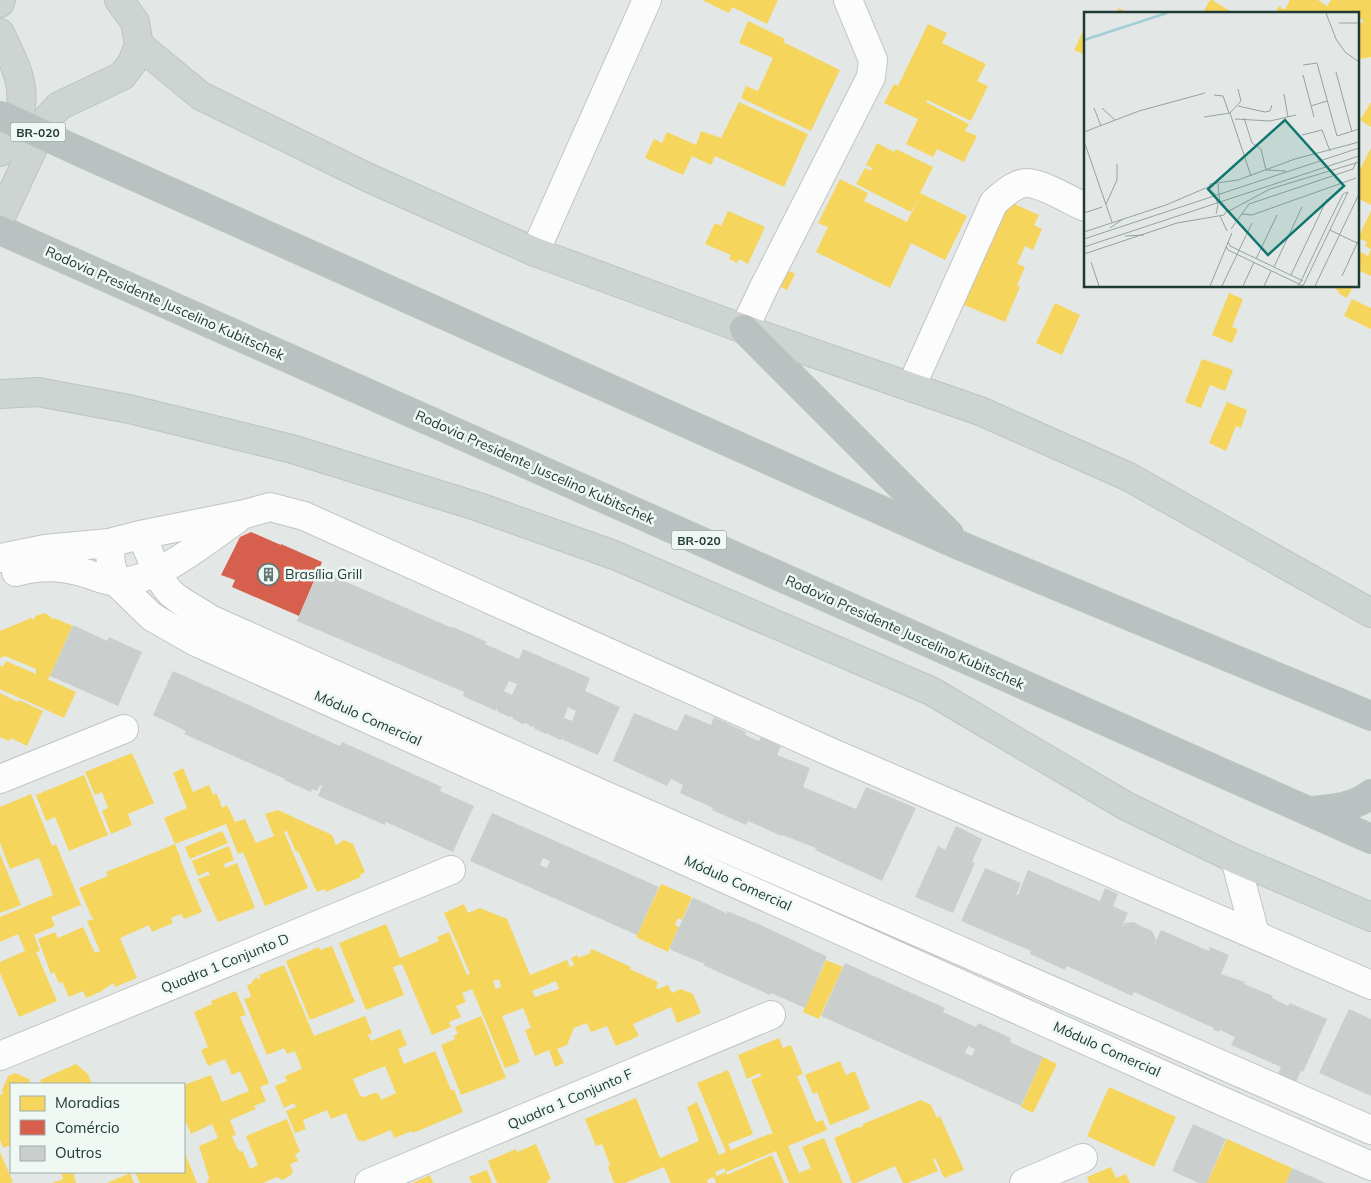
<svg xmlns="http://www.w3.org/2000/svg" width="1371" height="1183" font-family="Mulish,sans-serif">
<rect width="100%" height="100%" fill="#e3e8e6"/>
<path fill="#f6d55c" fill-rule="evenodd" d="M702,0h76l-11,24 -35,-17 -3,6z
M1210,0h2l23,14h-33z
M1290,0h28l9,6 4,-6h40v57l-10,2 -4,-2v-33l7,-2 -7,-8h-83l5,-8 6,4z
M1119,8l12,6h-15z
M748,21l37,18 -2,3 57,28 -29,61 -70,-33 5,-12 12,5 15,-33 -34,-15z
M928,24l19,9 -5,10 44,21 -9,17 11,5 -17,35 -44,-21 -1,2 43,22 -4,7 12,5 -13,26 -27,-13 -4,8 -27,-13 12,-25 -34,-16 10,-19 4,2z
M1085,27v28l-11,-5z
M739,102l69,32 -24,53 -69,-31 -4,9 -19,-9 -9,19 -38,-17 9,-19 8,4 5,-11 29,13 5,-14 20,7z
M1371,102v25l-11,-7z
M877,143l17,9 2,-3 37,18 -13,26 47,23 -22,44 -34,-17 -21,45 -74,-36 12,-25 -10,-4 22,-44 28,14 -4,8 43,21 12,-24 -8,14 -55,-28 9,-16 6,3 1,-3 -6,-3z
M1371,148v57l-14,-7v-23z
M1001,198l38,17 -5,10 8,4 -9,21 -8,-4 -8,18 8,3 -8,18 3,2 -15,35 -48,-20z
M728,211l37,16 -17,37 -9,-5 -2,4 -8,-4 2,-4 -26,-11 10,-21 6,3z
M1371,211v65l-11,-5 -3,6v-27l11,6 3,-7 -6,-3 2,-4 -9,-4z
M782,267l13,7 -8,16 -14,-7z
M1337,286h16l-6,12 -9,-5 1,-2 -4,-2z
M1229,293l14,6 -11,28 6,2 -6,14 -20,-8z
M1352,299l19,9v21l-27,-13z
M1055,303l25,12 -18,40 -26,-12z
M1202,359l31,11 -8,21 -15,-6 -9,23 -16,-6z
M1227,402l20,8 -6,18 -5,-2 -10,25 -17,-8z
M44,613l6,3 1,3 3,-1 17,7 1,2 -23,51 -2,1 29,13 -12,26 -64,-29v-24l3,2 3,-6 30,13v-5l-31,-13 -5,2v-27l31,-13 3,2 1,-4z
M0,693l18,9 1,-2 24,11 -16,35 -16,-8 -2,3 -9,-4z
M132,753l22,50 -26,11 4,11 -21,9 -9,-23 6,-3 -6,-16 -7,3 -10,-23z
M183,768l10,24 16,-7 4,10 3,-2 5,10h-1l2,5 5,-3 8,17 10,-3 11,24 18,-7 -9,-22 13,-4 54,25 4,10 8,-5 9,4 12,28 -5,3 1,2 -35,15 -1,-3 -8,3 -19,-41 -2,1 -9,-21 -3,1 24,56 -43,18 -22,-54 -5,2 -12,-30 -51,20 6,15h-1l22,53 -18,7 -3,-5 -10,4 2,5 -21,9 -3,-7 -29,13 17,40 -22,9 -2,-4 -13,9 -14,6 -3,-7 -14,6 -7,-15 -3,1 -5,-11 -3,2 -13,-35 17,-7 3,6 25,-11 12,26 5,-2 -13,-30 7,-2 -1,-2 -1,1 -13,-30 29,-12 -2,-4 69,-28 -11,-26 23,-10 -14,-35z
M84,775l24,60 -39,16 -14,-34 -9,4 -10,-26z
M31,794l21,52 4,-2 25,61 -30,12 4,9 -21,9 6,16 -4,1 21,49 -38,16 -19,-44v-11l25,-11 -7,-17 -18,8v-25l53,-22 -14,-37 -29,11 -10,-26v-36z
M222,831l6,12 -38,16 -5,-12z
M229,846l5,14 -10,4 1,4 12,-5 18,45 -37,14 -20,-43 12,-4 -2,-4 -10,5 -6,-15z
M0,854l21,51 -21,8z
M661,884l31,13 -10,23 -4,-2 -3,7 4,2 -11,25 -32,-15z
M464,904l4,9 12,-5 27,11 23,56 37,-15 3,7 4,-2 -3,-7 6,-3 1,3 13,-5 -1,-3 2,-1 39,18 -1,2 28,13 -2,6 2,1 10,-4 4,8 9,-4 12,5 8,19 -24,10 -6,-16 -38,17 6,12 -23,10 -9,-20 -16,6 -4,-9 -13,5 -7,17 -10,4 7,14 -9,4 -6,-17 -14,6 -10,-26 6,-2 -8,-20 -21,8 18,46 -15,6 -33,-79 -10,4 4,9 -10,4 5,11 -12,5 2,5 -19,8 -30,-71 -9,3 11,28 -38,15 -27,-67 47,-19 14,34 39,-17 -2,-4 12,-5 18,43 3,-1 -26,-61zM499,979l2,8 -5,2 -3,-8zM556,981l3,8 -24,8 -3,-6z
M332,946l23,56 -45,18 -24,-59 33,-14 1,3z
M826,960l17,7 -24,52 -16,-7z
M284,965l30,71 51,-20 7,17 -4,2 3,6 29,-12 7,16 -9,4 6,15 31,-13 16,39h3l9,22 -50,21 -1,-2 -18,7 -3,-8 -29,12 -1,-2 -3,1 -12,-28 -15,6 -4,-9 -24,10 3,9 -11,4 -9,-22 10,-4 -2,-4 -10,5 -9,-22 12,-5 -2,-5 17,-7 -7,-18 -8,3 -3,-6 -17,7 -23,-56 7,-2 -4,-12 4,-1 2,-4 3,-2 5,1 -2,-4zM385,1066l11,27 -15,7 -2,-6 -5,-1 -10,4 -4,-1 -7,-17z
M236,991l10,24 -6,2 29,66 -9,4 6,14 -12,5 2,3 -26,11 6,15 -4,1 6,14 5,2 7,17 8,-4 -12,-29 41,-17 13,33 -5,2 3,7 -8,3 3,7 -3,5 -8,4 -5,-3 -14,6h-56l2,-5 -10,-32 19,-8 -6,-14 -21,10 -7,-16v-33l27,-10 11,27 27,-11 -9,-20 -8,4 -7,-16 -17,7 -7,-16 7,-3 -14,-35 18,-8 -1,-3z
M481,1016l25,62 -45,17 -20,-50 14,-6 -2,-3 5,-2 -3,-7z
M779,1038l4,10 8,-3 12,29 -6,2 19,46 7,-2 4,10 -39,16 11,27 12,-5 -9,-21 22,-9 19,45h-54l-13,-32 -50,21 1,3 45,-20 12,28h-68l-2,-6 -7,3 1,3h-37l-7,-16 -39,16h-11l-6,-16 2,-2 -8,-21 -6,2 -11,-27 51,-21 24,60 39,-17 -12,-34 10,-5 22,53 7,-3 -29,-69 31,-13 25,64 -25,10 3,6 38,-16h4l-22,-54 10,-4 -1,-3 -13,6 -9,-24zM724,1168l2,4 -9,4 -2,-4z
M1043,1057l14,7 -24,49 -12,-6z
M840,1061l6,14 9,-4 15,38 -40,16 -13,-33 -4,2 -8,-19z
M76,1064l12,10 4,10h-50l-2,-4z
M15,1073l14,6 2,5h-20v61l-8,3 -3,-8v-45l3,-1 -1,-4 6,-14z
M1109,1087l67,30 -22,50 -67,-31z
M921,1100l10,5 6,13 3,-2 24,54 -20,8 -9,-20 -2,1 5,12 -30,12h-5l-8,-17 -39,17h-4l-18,-45 24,-11 1,1 4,-2v-2z
M1227,1139l65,29 -6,15h-79z
M536,1144l15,35 -4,2 1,2h-51l-9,-22 28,-12 1,3z
M184,1151l13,32h-57l-5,-11h49z
M0,1152l13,30 -2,1h-11z
M1111,1167l5,11 10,-4 4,9h-41l-2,-6z
M487,1170l5,13h-20l-3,-6z
M61,1172h12l3,11h-24l11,-4z
M130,1173l4,10h-27z
M430,1175l3,8h-21z"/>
<path fill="#d6604d" d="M251,532l30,13v-1l41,18 -23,54 -67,-29 3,-7 -14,-5 19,-38z"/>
<path fill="#cacfcd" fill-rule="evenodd" d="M319,570l133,58 1,-1 34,15 -2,2 34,15 4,-10 67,29 -5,13 35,16 -22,48 -35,-15 1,-2 -4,2 -10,-5 -2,-2 -2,1 -11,-5 -1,-3 -2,1 -6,-4 -3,1 -10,-5 -1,-3 -2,1 -12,-5 -1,-4 -1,3 -33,-15 1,-4 -167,-71zM509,681l8,3 -5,11 -8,-4zM568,707l8,4 -4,10 -8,-3z
M73,625l34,16 2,-4 33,15 -24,54 -68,-30z
M173,671l167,75 2,-4 67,30 33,15 -2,4 34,15 -21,46 -67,-30 -1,3 -67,-29 4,-10 -2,-1 -3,6 -5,-2 -1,3 -27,-12 1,-1 -101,-45 2,-3 -33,-16z
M634,713l43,18 8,-17 26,11 3,-8 32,15 -1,3 14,6 2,-4 20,9 -4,9 33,13 -7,19 53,22 10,-22 50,21 -34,73 -67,-31 1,-2 -34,-13 -1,1 -33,-15 -2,4 -34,-15 1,-2 -33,-15 3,-8 -12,-6 -4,7 -54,-25z
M492,813l167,74 -22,48 -167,-74zM543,858l7,3 -3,7 -7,-3z
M956,826l26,13 -10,23 3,1 -22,50 -38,-16 23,-51 7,4z
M985,868l36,15 -5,12h2l10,-25 72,31 5,-13 13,6 -5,12 15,7 -6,14 3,-4 8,-1 19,9 4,8 -2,6 7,-15 48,21 1,-4 19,8 -8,19 24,8 -1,2 29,12 -1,2 16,8 2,-3 37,16 -24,53 -2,-1 -5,11 -18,-8 3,-7 -50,-22 4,-8 -15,-7 -1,2 -6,-2 1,-2 -80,-36 -2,4 -65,-30 -2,4 -35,-16 1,-3 -70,-30z
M694,898l30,14 2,2 1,-3 34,14 65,31v3l-21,49 -34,-15 -1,2 -67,-30 2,-3 -3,1 -31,-13 -1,-3 22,-48z
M845,963l100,45 -2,4 33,15 2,-4 33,15 -1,4 33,15 -22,49 -200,-90zM968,1046l7,3 -3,7 -7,-3z
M1349,1009l22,10v77l-52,-23z
M1193,1124l33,15 -19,44h-8l-27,-12z
M1292,1168l34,15h-40z"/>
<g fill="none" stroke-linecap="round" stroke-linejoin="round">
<defs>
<path id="minor" d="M535,252l112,-252
M744,329l20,-42 107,-210 2,-17 -25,-60
M911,387l83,-185c9,-7 20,-19 33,-19 15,0 44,18 58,24
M140,535c12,18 15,42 30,57 8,9 29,19 40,27l394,176 767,335
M109,543l2,21 5,18 36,35 44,25 1012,453 163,71
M0,558l45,-9 64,-6 31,-8 105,-21 25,-7 34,9 524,235 543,234
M16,572c26,-7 46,-6 72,2 9,3 20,8 30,8 39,0 86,-40 118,-62
M0,779l124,-50
M1235,859l20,75
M0,1056l451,-186
M369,1183l402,-168
M1024,1183l59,-25"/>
<path id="major" d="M0,3l1,-3
M0,33c12,25 28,53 19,81 -4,13 -13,26 -19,38
M139,45l62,51 166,81 168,75 209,77 236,82 149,66 242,136
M0,219l46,-99 13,-14 63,-30 10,-13 7,-18 -4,-23 -16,-22
M0,394l38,-2 91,17 163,40 187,58 135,48 317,136 195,115 109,53 136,58"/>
<path id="highway" d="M76,150l885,396 410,170
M0,230l1371,609
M744,329l205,205
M1310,811c23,-2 43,-3 61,-17"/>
</defs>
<use href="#minor" stroke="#c0c5c3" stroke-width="30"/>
<use href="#major" stroke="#bbc5c2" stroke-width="30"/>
<use href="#highway" stroke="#bbc5c2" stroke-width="30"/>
<use href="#minor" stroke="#fbfcfb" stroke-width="28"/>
<use href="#major" stroke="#cdd4d2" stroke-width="28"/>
<use href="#highway" stroke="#bac2c1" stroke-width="28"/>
<defs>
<path id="highway-bridge" d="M0,115l76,35"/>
</defs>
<use href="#highway-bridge" stroke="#bbc5c2" stroke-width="30" stroke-linecap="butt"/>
<use href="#highway-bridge" stroke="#bac2c1" stroke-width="28"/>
</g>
<defs>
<symbol id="building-ring" viewBox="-11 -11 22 22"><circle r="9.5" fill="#f0f8f4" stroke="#647873" stroke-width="1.5"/><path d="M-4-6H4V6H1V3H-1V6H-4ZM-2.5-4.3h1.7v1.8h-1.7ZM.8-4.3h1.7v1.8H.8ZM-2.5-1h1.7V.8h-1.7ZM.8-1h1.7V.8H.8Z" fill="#647873"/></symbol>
</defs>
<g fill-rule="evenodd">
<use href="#building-ring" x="256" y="562" width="25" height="25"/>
</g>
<g text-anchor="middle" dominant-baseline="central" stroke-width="5" stroke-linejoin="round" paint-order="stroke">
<g fill="#f0f8f4" stroke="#5e746e" stroke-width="1">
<rect x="10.5" y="122.5" width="55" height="19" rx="4"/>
<rect x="671.5" y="530.5" width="55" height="19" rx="4"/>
</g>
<g font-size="12" font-weight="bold" fill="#203b35">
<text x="38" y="132">BR-020</text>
<text x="699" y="540">BR-020</text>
</g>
<g font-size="14" fill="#203b35" stroke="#f0f8f4">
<text transform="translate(165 303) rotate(24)">Rodovia Presidente Juscelino Kubitschek</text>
<text transform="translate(535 467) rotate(24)">Rodovia Presidente Juscelino Kubitschek</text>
<text transform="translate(905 632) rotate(24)">Rodovia Presidente Juscelino Kubitschek</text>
<text transform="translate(368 718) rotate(24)">Módulo Comercial</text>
<text transform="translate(738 883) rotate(24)">Módulo Comercial</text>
<text transform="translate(225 963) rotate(-22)">Quadra 1 Conjunto D</text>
<text transform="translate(1107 1049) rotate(24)">Módulo Comercial</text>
<text transform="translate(570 1099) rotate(-23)">Quadra 1 Conjunto F</text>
</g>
<g font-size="14" fill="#203b35" stroke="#f0f8f4" text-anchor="start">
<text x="285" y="574">Brasília Grill</text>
</g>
</g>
<g transform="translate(1084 12)">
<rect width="275" height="275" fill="#e3e8e6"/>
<path fill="none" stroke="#a2ced7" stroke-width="2.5" d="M0,28l83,-27"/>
<path fill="none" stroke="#95a39f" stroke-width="1" d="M242,1l10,26 9,13 14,10M255,11h20M219,53l14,-2 20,73 22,-7M252,60l16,60M219,63l11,42M154,77l3,12 -11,12 21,63M200,82l4,23M130,83l9,1 6,17M154,94l27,6 5,-1 2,-6M227,94l16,-5M10,96l7,18M18,96l13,12M120,105l26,-4M160,106l8,25 9,6 5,21M151,107l35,2 26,-6M0,120l55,-21 66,-18M218,123l20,-5 8,21M0,129l28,81M182,158l20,1M22,192l11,-24v-16M143,200l43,-23 89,-27M0,201l18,-6M132,202l2,-9 -3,-11 -7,-6 2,-4 28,-4 57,-21 64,-17M158,202l10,1 104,-37M136,204l7,15M26,216l13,-9M147,217l18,-25 104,-35 3,-7M246,218l29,14M0,220l82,-27 42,-18M41,224l19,-1M0,227l275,-91M144,230l2,4 73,35M142,234l2,4 71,34 4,2 45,-94 -5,2 -14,28 -27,57 -3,5 -1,2M0,235l275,-91M0,242l93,-31 47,-8 3,-5 -7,-6 -2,-20M172,247l21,-44M7,250l8,24M190,255l28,-60M207,263l36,-76M258,264l17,-37M126,274l22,-53M138,274l30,-63M159,274l11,-24M180,274l7,-15M231,274l44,-92"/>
<path fill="#0f766e" fill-opacity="0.15" stroke="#0f766e" stroke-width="2.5" d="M201,108l59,66 -76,69 -60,-66z"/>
<rect width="275" height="275" fill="none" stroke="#203b35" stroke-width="2.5"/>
</g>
<rect x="10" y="1083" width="175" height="90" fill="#f0f8f4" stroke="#9daca8"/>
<rect x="20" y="1096" width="25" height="15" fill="#f6d55c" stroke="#9daca8"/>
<text x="55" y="1108" font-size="15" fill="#203b35">Moradias</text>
<rect x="20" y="1120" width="25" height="15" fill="#d6604d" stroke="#9daca8"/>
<text x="55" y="1133" font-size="15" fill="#203b35">Comércio</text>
<rect x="20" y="1146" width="25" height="15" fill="#cacfcd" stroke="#9daca8"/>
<text x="55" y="1158" font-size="15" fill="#203b35">Outros</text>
</svg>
